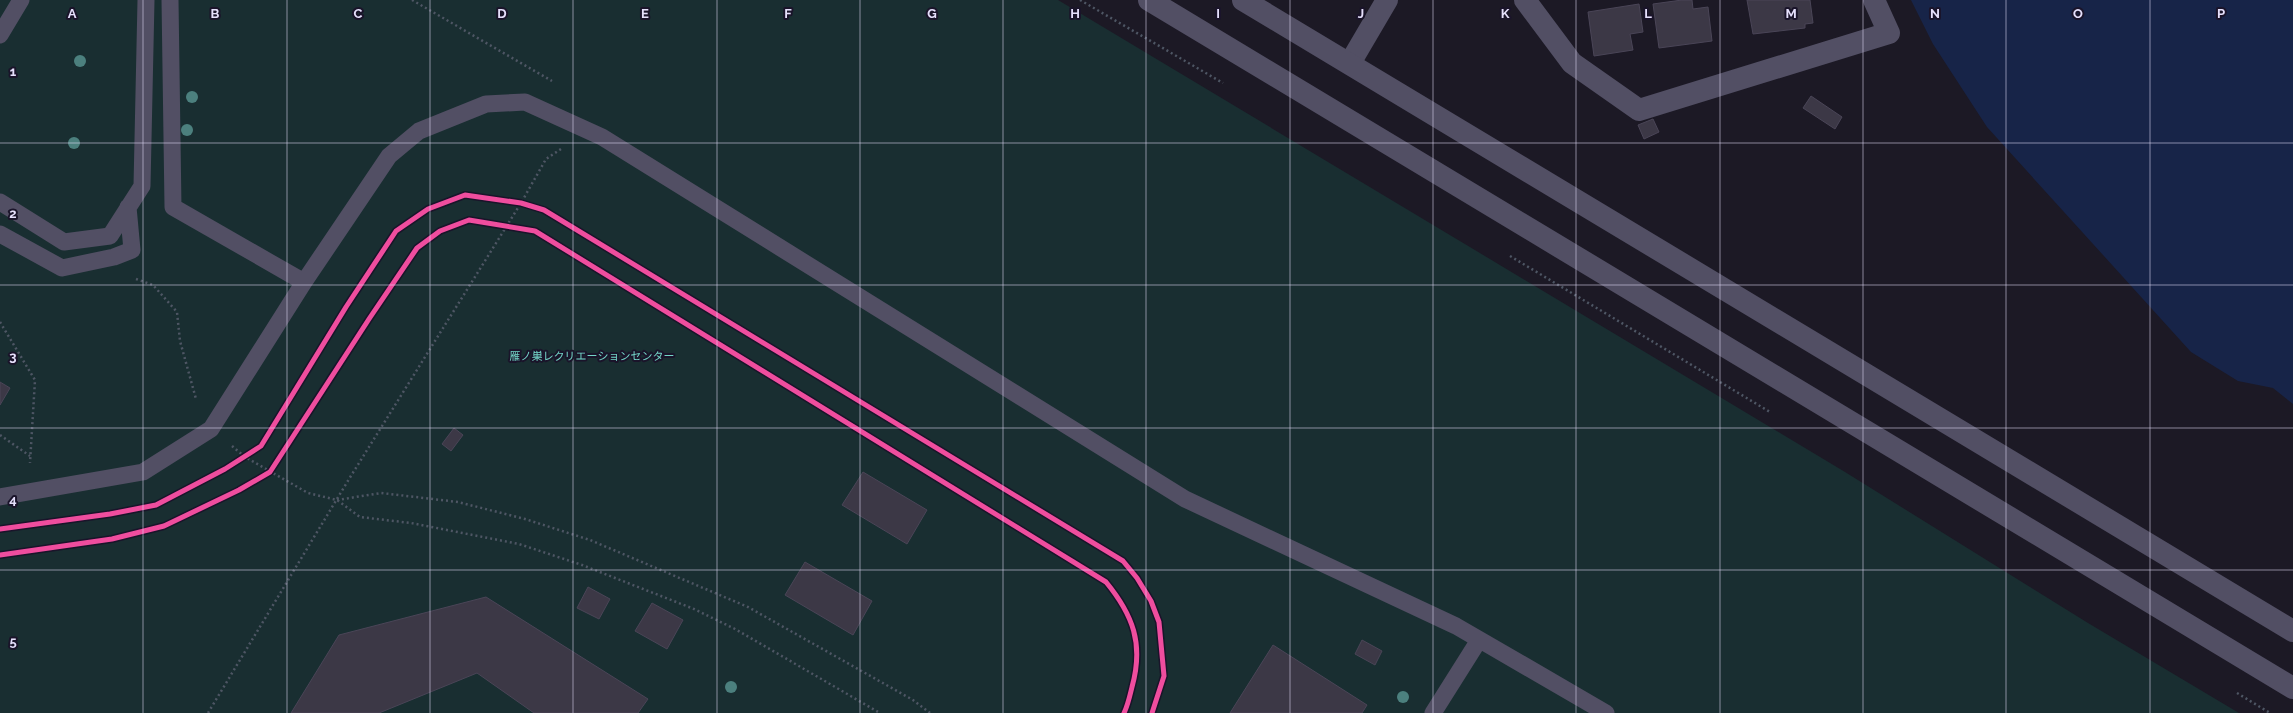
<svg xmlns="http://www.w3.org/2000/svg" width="2293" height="713" font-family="Raleway,'Noto Sans JP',sans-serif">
<rect width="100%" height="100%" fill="#1c1925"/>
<path fill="#192e31" d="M0,0h1058l787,472 243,151 151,90h-2239z"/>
<path fill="#172448" d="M1911,0h382v404l-20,-16 -35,-7 -47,-29 -204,-225 -54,-83z"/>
<path fill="#3c3846" stroke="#4a4557" d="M1682,0h10l1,9 15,-2 4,34 -53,7 -6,-44z
M1747,0h63l3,23 -8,1v4l-52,6z
M1639,4l4,28 -13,2 3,16 -39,6 -6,-44z
M1811,96l31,21 -7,12 -32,-21z
M1653,119l6,13 -15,7 -6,-14z
M0,382l10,6 -10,17z
M454,428l9,7 -12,16 -9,-7z
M863,472l64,38 -20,34 -65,-39z
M805,562l67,39 -19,34 -68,-40z
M588,587l22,12 -11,20 -22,-11z
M486,597l162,102 -10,14h-104l-57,-40 -98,40h-88l48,-78z
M652,603l31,17 -16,29 -32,-18z
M1362,640l20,11 -7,14 -20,-11z
M1273,645l94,60 -5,8h-132z"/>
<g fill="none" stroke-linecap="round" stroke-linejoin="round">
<path stroke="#4e5664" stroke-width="2.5" stroke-dasharray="2 3" stroke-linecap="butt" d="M412,0l140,81
M1080,0l143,83
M1510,256l260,156
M136,279l17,6 24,27 3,29 16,58
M0,322l35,58 -5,83
M0,435l30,21
M232,446l13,11 63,36 29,7 23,17 51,6 108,21 63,21 112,44 41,20 145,84
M337,500l44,-7 77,9 67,17 65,21 158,67 165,93 17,13
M2237,693l33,20
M208,713l141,-234 172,-276 25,-44 15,-10"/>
<path stroke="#524f64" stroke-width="17" d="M170,0l3,207 131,75
M0,35l21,-35
M0,202l64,40 46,-6 32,-50 4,-186
M0,234l62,34 52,-11 18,-7 -4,-43
M0,497l143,-25 68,-43 93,-147 85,-126 30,-25 67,-27 39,-2 77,35 583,362 271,127 150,87
M1433,713l46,-73"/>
<path stroke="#524f64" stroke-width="22" d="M1525,0l47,63 67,47 250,-77 -15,-33
M1350,63l37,-63"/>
<path stroke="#524f64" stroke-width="22" d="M1149,0l1144,688
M1243,0l1050,631"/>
<defs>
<path id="cycleway" d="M0,529l110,-15 46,-9 69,-36 36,-23 85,-139 50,-76 32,-22 37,-14 56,8 23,7 579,351 14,17 14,23 8,21 5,54 -12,37
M0,555l112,-16 52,-13 75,-36 31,-18 99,-153 48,-71 23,-17 29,-11 66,11 571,351c27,33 38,62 26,105 -2,8 -4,18 -8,26"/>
</defs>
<use href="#cycleway" stroke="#1a142a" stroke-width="8"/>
<use href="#cycleway" stroke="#ef4d9e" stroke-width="5"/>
</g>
<g fill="#4c807e">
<circle cx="80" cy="61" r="6"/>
<circle cx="192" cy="97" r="6"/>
<circle cx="187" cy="130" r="6"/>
<circle cx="74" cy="143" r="6"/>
<circle cx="731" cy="687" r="6"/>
<circle cx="1403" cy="697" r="6"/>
</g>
<path fill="none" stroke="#e6e0fc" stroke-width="1" stroke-opacity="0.55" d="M143,0v713M287,0v713M430,0v713M573,0v713M717,0v713M860,0v713M1003,0v713M1146,0v713M1290,0v713M1433,0v713M1576,0v713M1720,0v713M1863,0v713M2006,0v713M2150,0v713M0,143h2293M0,285h2293M0,428h2293M0,570h2293"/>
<g text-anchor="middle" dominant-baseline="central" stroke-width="4" stroke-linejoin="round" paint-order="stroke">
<g font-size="11" fill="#73d5c7" stroke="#1a142a">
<text x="592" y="356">雁ノ巣レクリエーションセンター</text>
</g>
</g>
<g font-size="13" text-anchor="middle" font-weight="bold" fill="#e6e0fc" stroke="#1a142a" stroke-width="4" stroke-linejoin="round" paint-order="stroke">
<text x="72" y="18">A</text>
<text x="215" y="18">B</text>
<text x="358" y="18">C</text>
<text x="502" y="18">D</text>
<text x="645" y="18">E</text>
<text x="788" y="18">F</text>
<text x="932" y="18">G</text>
<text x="1075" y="18">H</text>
<text x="1218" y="18">I</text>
<text x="1361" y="18">J</text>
<text x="1505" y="18">K</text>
<text x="1648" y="18">L</text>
<text x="1791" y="18">M</text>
<text x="1935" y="18">N</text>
<text x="2078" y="18">O</text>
<text x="2221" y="18">P</text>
<text x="13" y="76">1</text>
<text x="13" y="218">2</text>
<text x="13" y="361">3</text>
<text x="13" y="504">4</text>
<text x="13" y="646">5</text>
</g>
</svg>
